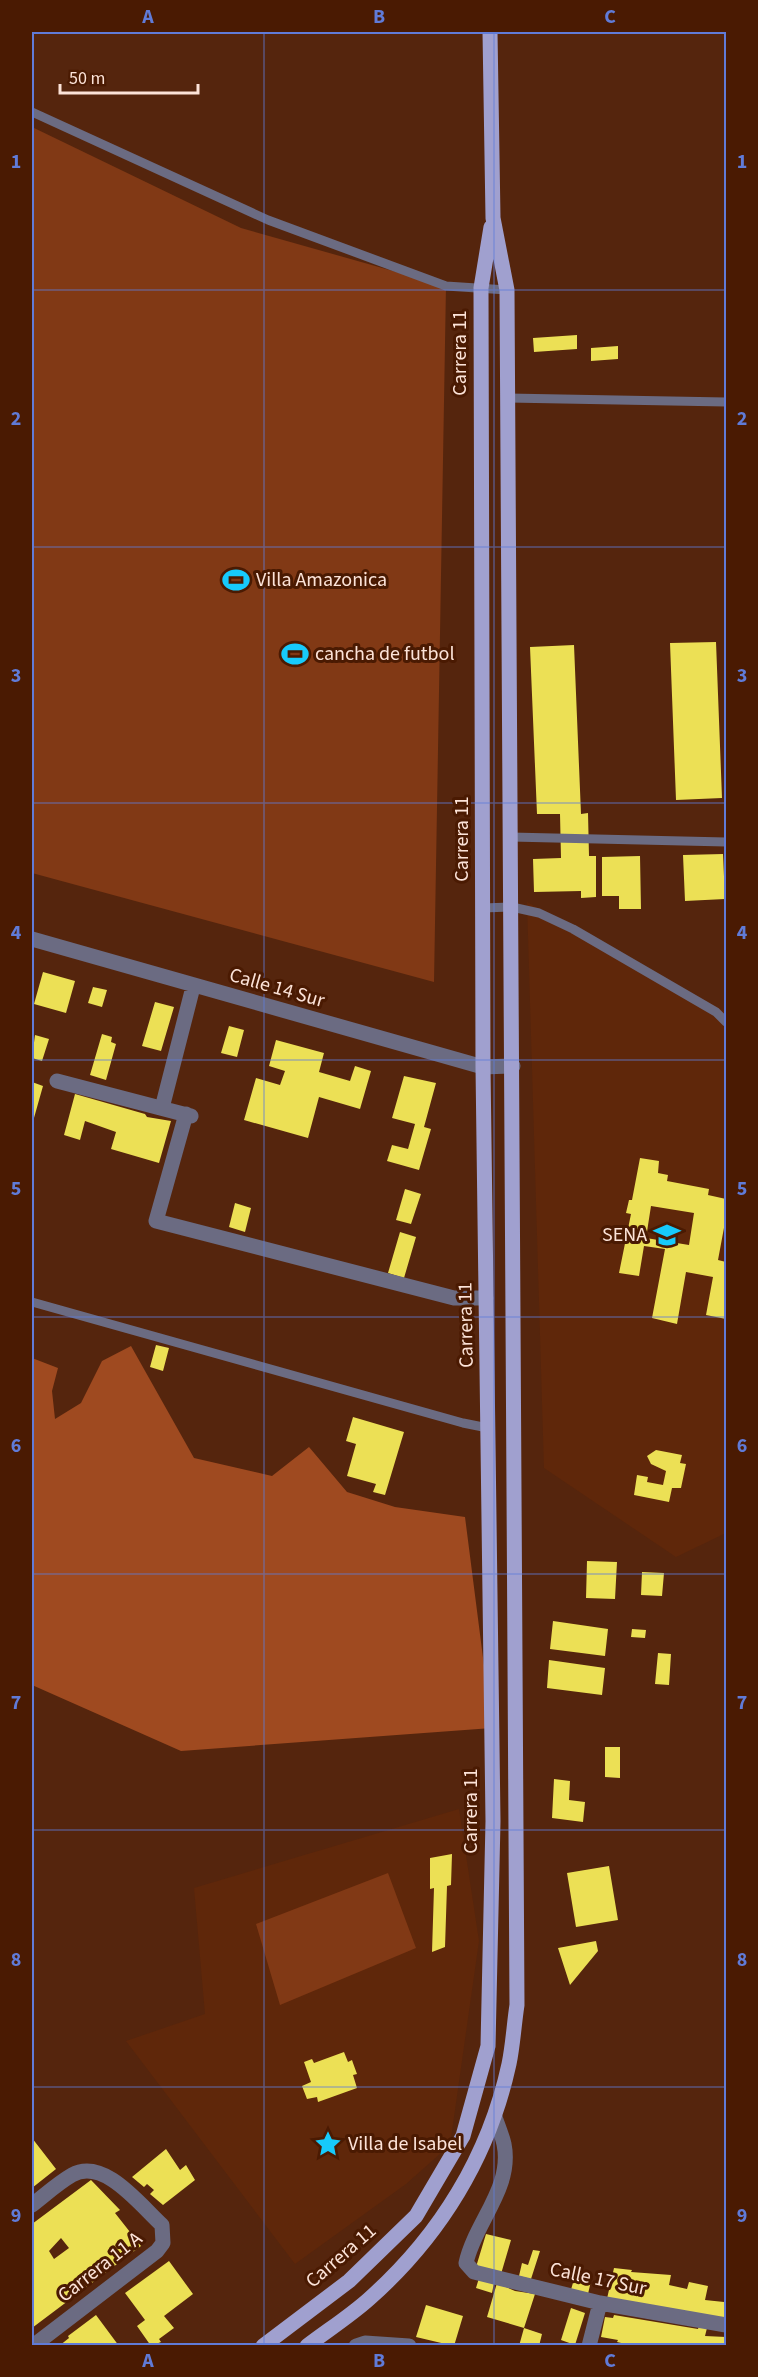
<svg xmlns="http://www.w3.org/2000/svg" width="758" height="2377" font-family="'Source Sans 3',sans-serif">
<rect width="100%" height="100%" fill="#55250d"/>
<path fill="#5f270a" d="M527,902l199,110v521l-50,24 -132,-89z
M459,1809l20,132 -29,204 -44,39 -111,80 -169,-223 79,-27 -11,-126z"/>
<path fill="#813915" d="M32,127l209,101 205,58 -12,696 -402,-109z
M388,1873l28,75 -136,57 -24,-81z"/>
<path fill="#9f4a20" d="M131,1346l63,112 78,18 37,-29 38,45 48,15 70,10 27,211 -311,23 -149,-66v-327l26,10 -6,23 3,28 26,-16 21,-42z"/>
<path fill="#ece055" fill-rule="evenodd" d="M577,335v14l-43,3 -1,-14z
M618,346v13l-27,2v-13z
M716,642l6,156 -46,2 -6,-157z
M574,645l7,169 7,-1 1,43h7v41l-15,1v-7l-47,1 -1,-33 28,-1 -1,-44h-23l-7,-167z
M723,854l2,45 -40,2 -2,-46z
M640,856l1,53h-22v-13h-17v-39z
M43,972l32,9 -9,32 -32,-9z
M93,987l14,3 -5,17 -14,-4z
M155,1002l19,5 -13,44 -19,-5z
M229,1026l15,4 -7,27 -16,-4z
M102,1034l10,3 -1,5 5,2 -10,36 -16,-5z
M35,1035l14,4 -7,22 -10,-3z
M276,1040l48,13 -5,19 31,9 5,-15 16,5 -11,38 -41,-12 -11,41 -64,-18 12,-42 24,7 5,-14 -16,-5z
M404,1076l32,7 -12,44 7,2 -12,41 -32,-9 5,-16 16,4 7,-25 -23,-6z
M32,1082l11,4 -11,39z
M75,1094l70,20 2,3 24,4 -12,42 -48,-14 5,-17 -31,-11 -5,19 -16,-5z
M640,1158l19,3 -1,12 10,2 -1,6 42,8 -1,6 18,4v18l-8,43 8,2v57l-20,-4 7,-38 -27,-5 -9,52 -25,-6 13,-69 -21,-3 -5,30 -20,-3 12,-59 -5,-1 3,-13h3zM651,1206l43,7 -5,32 -43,-7z
M405,1189l16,5 -10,30 -15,-4z
M235,1203l16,5 -6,24 -16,-5z
M400,1232l16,5 -12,41 -16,-5z
M156,1345l13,3 -6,23 -13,-4z
M353,1417l51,15 -19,63 -12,-3 3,-8 -29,-8 9,-32 -10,-3z
M656,1450l26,5 -2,8 6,1 -5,24h-9l-3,14 -35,-7 3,-20 11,2 -1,5 16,3 3,-14 -15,-7 -4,-8z
M587,1561l30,1 -2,37 -29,-1z
M642,1572l22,1 -2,23 -21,-1z
M553,1621l55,8 -3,27 -55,-7z
M632,1629l14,1 -1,8 -14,-1z
M658,1653l13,1 -2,31 -14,-1z
M549,1660l56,8 -3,27 -55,-7z
M605,1747h15v31l-15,-1z
M554,1779l16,2 -1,19 16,2 -2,20 -31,-4z
M452,1854l-1,31 -4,1 -2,61 -13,5 2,-64 -4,1v-31z
M609,1866l9,54 -42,7 -9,-54z
M596,1941l2,10 -28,34 -12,-37z
M344,2052l4,10 4,-2 1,3 4,11 -4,1 4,13 -39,14 -1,-5 -10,2 -5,-13 9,-4 -7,-20 8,-3 2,4z
M32,2138l24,31 -24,19z
M166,2149l14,21 6,-5 9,15 -32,25 -13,-11 4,-4 -7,-6 -3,3 -12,-10z
M91,2180l29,30 -5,3 26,33 -109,82v-104zM61,2238l8,10 -15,11 -5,-8z
M486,2234l25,6 -10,34 -25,-7z
M533,2250l7,1 -9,28 -12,-3 3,-13 6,2z
M169,2261l24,33 -29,22 10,12 -15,11 2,3 -10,4 -14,-20 8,-6 -20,-27z
M614,2268l18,2 -1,2 40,3 -2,10 18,4 2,-7 19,4 -3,14 19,2 2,-6v23l-120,-16z
M575,2276l16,5 -3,13 -18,-1z
M479,2278l15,5 -2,10 -16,-5z
M497,2283l18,8 20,3 -11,34 18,6 -3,12h-20l5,-18 -37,-11z
M426,2305l37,11 -9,30 -38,-9z
M571,2308l14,5 -10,32 -14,-5z
M96,2315l23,31h-60l10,-8 -1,-2z
M614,2315l84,14 1,-3 8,2 -2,8 21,1v9h-92l-17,-4 1,-2 -17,-3 4,-20 8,1z"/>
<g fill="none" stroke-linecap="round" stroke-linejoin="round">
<path stroke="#6b6b82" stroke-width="9" d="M32,112l236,108 178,66 61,4
M508,398l218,4
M511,837l215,5
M483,908l29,-1 27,6 34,16 143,83 10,10
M32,1302l431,121 25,5"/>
<path stroke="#6b6b82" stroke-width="15" d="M32,939l451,128 30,-1
M57,1081l134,35
M162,1108l31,-121
M186,1114l-30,107 298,77h32
M495,2117c3,9 7,18 9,27 9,44 -29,78 -38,119l8,9 126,31 126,22
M32,2205c13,-10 26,-22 40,-30 32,-18 68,30 90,50l1,18 -6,8 -124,95
M356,2346l9,-3 44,3
M589,2346l11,-43"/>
<path stroke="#a0a0cf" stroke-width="15" d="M263,2346l86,-65 67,-65 47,-80 25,-90 5,-225 -10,-754 -2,-779 10,-61
M307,2346c21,-16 43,-30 62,-47 71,-63 120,-143 140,-235 4,-19 5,-40 8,-59l-10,-1715 -14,-72 -3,-186"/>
</g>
<path fill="none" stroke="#607bd8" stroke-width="1.5" stroke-opacity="0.55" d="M264,32v2314M494,32v2314M32,290h694M32,547h694M32,803h694M32,1060h694M32,1317h694M32,1574h694M32,1830h694M32,2087h694"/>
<defs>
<symbol id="stadium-bare" viewBox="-9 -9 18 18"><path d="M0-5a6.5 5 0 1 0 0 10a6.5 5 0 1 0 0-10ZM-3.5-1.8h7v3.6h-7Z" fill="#17cafb" stroke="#4a1a02" stroke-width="2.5" paint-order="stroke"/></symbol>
<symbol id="university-bare" viewBox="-9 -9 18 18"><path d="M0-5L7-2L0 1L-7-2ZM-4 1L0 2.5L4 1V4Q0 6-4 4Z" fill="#17cafb" stroke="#4a1a02" stroke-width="2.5" paint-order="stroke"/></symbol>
<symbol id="sight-bare" viewBox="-9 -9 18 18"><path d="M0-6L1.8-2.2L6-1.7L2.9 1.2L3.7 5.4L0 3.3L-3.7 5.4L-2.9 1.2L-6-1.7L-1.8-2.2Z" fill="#17cafb" stroke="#4a1a02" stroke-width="2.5" paint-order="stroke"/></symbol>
</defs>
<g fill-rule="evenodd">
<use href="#stadium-bare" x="217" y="561" width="38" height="38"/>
<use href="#stadium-bare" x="276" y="635" width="38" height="38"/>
<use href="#university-bare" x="648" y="1216" width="38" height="38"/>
<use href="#sight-bare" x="309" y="2125" width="38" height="38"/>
</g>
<g text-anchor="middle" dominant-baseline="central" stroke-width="6" stroke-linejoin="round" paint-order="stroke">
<g font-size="20" fill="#fce3d8" stroke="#4a1a02">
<text transform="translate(460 353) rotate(-90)">Carrera 11</text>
<text transform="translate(462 839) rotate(-90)">Carrera 11</text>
<text transform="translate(277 988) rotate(16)">Calle 14 Sur</text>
<text transform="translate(466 1325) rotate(-91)">Carrera 11</text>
<text transform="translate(471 1811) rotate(-90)">Carrera 11</text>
<text transform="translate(341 2256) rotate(-41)">Carrera 11</text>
<text transform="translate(100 2267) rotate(-38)">Carrera 11 A</text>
<text transform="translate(598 2279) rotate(12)">Calle 17 Sur</text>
</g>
<g font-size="20" fill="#fce3d8" stroke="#4a1a02" text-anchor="start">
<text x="256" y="580">Villa Amazonica</text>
<text x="315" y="654">cancha de futbol</text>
<text x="647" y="1235" text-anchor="end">SENA</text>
<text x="348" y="2144">Villa de Isabel</text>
</g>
</g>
<rect width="758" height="2377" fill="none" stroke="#4a1a02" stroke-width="66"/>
<path d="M60 84v9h138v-9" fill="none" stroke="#fce3d8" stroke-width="3"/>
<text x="69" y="84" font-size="18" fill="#fce3d8" stroke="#4a1a02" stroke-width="4.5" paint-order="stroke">50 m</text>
<rect x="33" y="33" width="692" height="2311" fill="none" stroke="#607bd8" stroke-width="2"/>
<g font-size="20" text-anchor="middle" font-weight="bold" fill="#607bd8">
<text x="148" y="23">A</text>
<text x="379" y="23">B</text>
<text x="610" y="23">C</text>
<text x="16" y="168">1</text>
<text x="742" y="168">1</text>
<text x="16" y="425">2</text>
<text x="742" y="425">2</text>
<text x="16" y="682">3</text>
<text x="742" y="682">3</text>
<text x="16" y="939">4</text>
<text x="742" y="939">4</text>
<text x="16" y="1195">5</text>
<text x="742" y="1195">5</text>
<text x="16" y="1452">6</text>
<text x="742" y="1452">6</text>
<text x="16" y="1709">7</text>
<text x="742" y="1709">7</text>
<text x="16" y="1966">8</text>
<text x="742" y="1966">8</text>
<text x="16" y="2222">9</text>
<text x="742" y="2222">9</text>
<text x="148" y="2367">A</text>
<text x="379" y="2367">B</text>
<text x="610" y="2367">C</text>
</g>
</svg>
